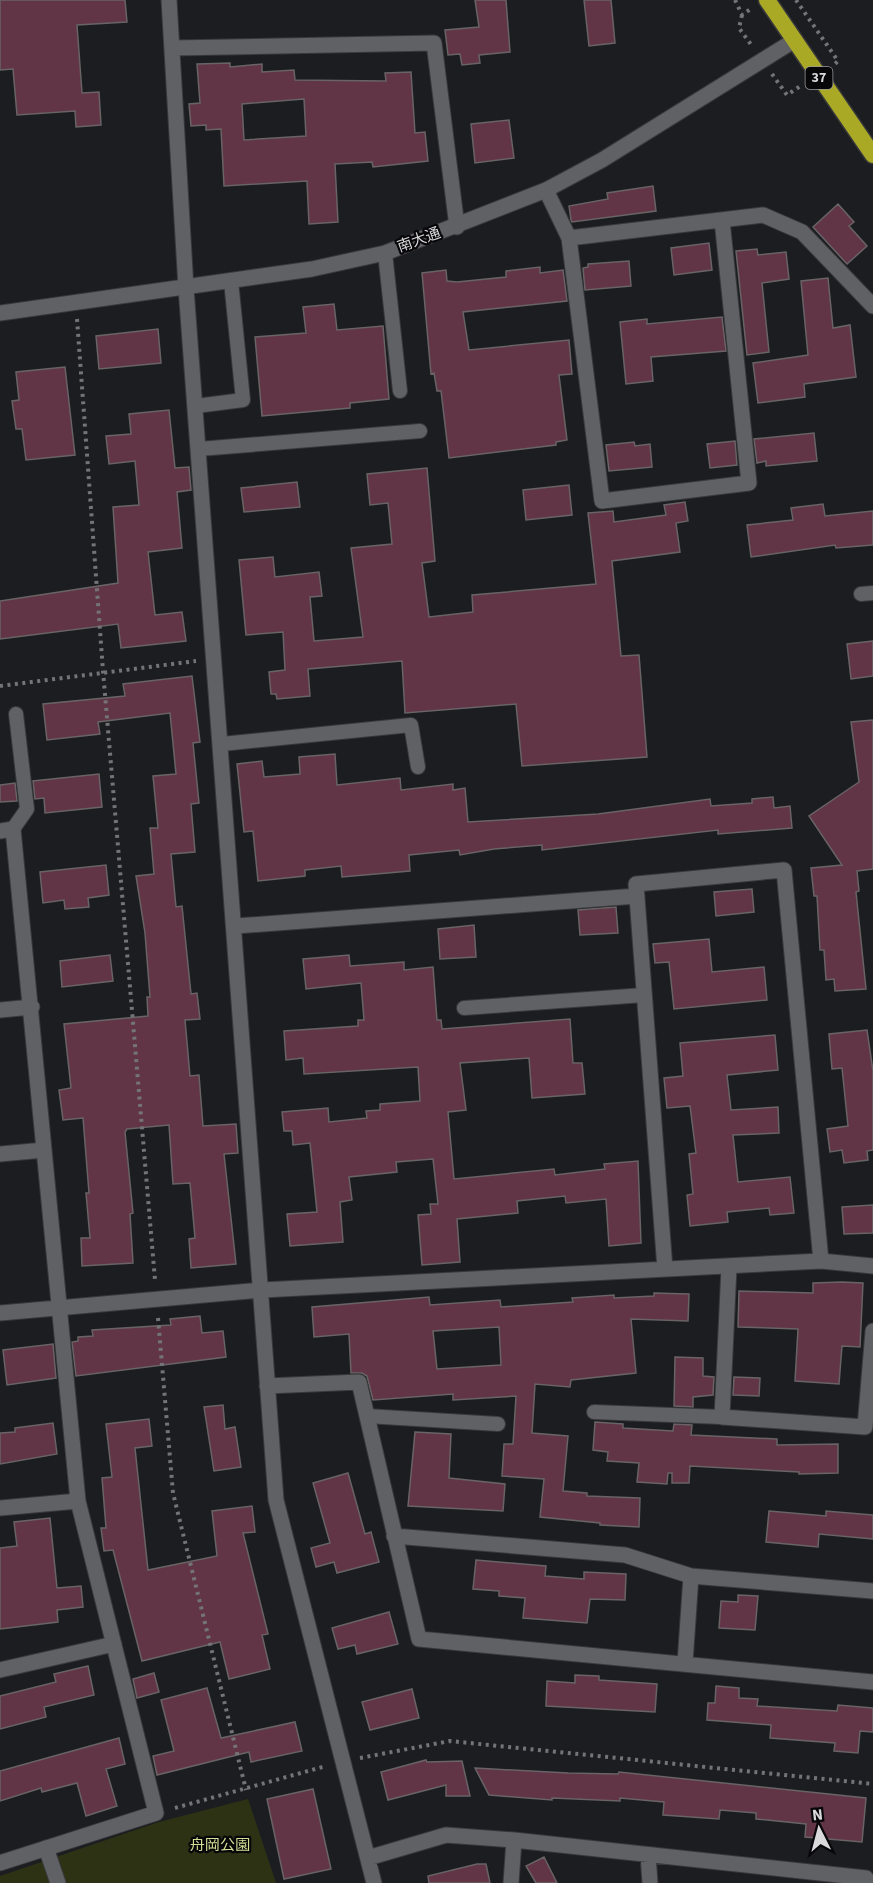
<svg xmlns="http://www.w3.org/2000/svg" width="873" height="1883" font-family="'Source Sans 3','Noto Sans JP',sans-serif">
<rect width="100%" height="100%" fill="#1c1d20"/>
<path fill="#2e3215" d="M248,1799l28,84h-276v-7l159,-54z"/>
<path fill="#623546" stroke="#686364" stroke-width="1.5" fill-rule="evenodd" d="M0,0h125l2,22 -50,3 5,68 17,-1 2,33 -25,2 -1,-16 -58,4 -4,-46 -13,1z
M475,0h31l4,52 -31,3 1,8 -18,2 -2,-11 -12,1 -3,-25 34,-3z
M584,0h27l4,43 -26,3z
M230,63v4l32,-3v8l32,-2 1,10 91,1 -1,-8 26,-1 4,61 10,-1 3,29 -55,6 -1,-5 -37,2 3,58 -29,2 -2,-43 -83,5 -3,-57 -15,1v-5l-15,1 -2,-22 11,-1 -3,-39zM304,99l2,37 -62,4 -2,-36z
M509,120l5,38 -39,5 -4,-39z
M653,186l3,25 -84,11 -1,-2 -2,-14 39,-7 -1,-6z
M838,204l16,18 -5,4 18,20 -20,18 -34,-37z
M709,243l3,27 -38,5 -3,-27z
M757,249l1,6 28,-3 3,27 -27,4 7,69 -22,3 -11,-104z
M629,261l2,25 -46,4 -2,-22 5,-1v-3z
M540,267v6l23,-3 4,31 -104,11 6,38 100,-10 3,34 -13,1 8,65 -11,2v3l-107,13 -8,-67h-4l-3,-18 -3,1 -9,-101 24,-3 1,11 10,1 49,-5v-6z
M828,278l5,50 17,-3 6,52 -52,7 1,13 -47,6 -5,-40 55,-8 -7,-74z
M334,304l3,26 46,-4 6,73 -39,4v5l-88,8 -7,-79 51,-4 -3,-26z
M722,317l4,34 -75,6 2,24 -27,3 -6,-62 27,-3v5z
M158,329l3,34 -62,6 -3,-33z
M65,367l10,88 -49,5 -4,-31h-6l-4,-28 7,-1 -3,-28z
M169,410l6,58 14,-1 2,23 -14,2 5,56 -34,4 7,63 27,-3 4,29 -65,7 -3,-24 -118,15v-38l118,-18 -5,-76 26,-2 -4,-44 -26,3 -3,-28 25,-2 -2,-20z
M814,433l3,28 -51,5v-5l-9,2 -3,-24z
M735,441l2,24 -27,3 -3,-24z
M634,442l1,4 15,-2 2,23 -43,4 -3,-26z
M427,468l8,93 -13,2 7,54 44,-5 -1,-17 124,-11 -8,-71 25,-2 1,11 52,-7 -2,-10 21,-3 3,19 -12,2 4,29 -68,9 9,95 18,-1 8,102 -125,9 -6,-62 -111,9 -3,-52 -94,8 2,27 -33,3 -1,-5h-5l-2,-22 16,-2 -2,-38 -37,3 -7,-75 34,-3 2,20 44,-5 3,24 -12,1 4,44 49,-4 -12,-89 41,-4 -4,-41 -18,2 -3,-31z
M297,482l3,25 -56,5 -3,-24z
M569,485l3,30 -46,5 -3,-30z
M823,504l2,12 48,-5v34l-37,3 -1,-3 -84,12 -4,-32 46,-5 -2,-12z
M873,641v35l-22,3 -4,-35z
M192,676l8,66 -7,1 6,60 -8,1 4,48 -24,2 5,53 6,-1 9,88 6,-1 3,26 -15,1 5,56 9,-1 4,51 33,-2 2,29 -14,1 12,110 -45,4 -2,-29 6,-1 -5,-55 -17,1 -4,-59 -42,4 -2,3 8,81 -3,1 3,49 -51,3 -1,-28h9l-4,-45h3l-6,-75 -20,2 -4,-30 12,-2 -7,-64 84,-8 -1,-19h3l-5,-64 -9,-57 18,-2 -4,-46h8l-5,-52 23,-2 -6,-61 -72,9 2,12 -53,6 -4,-36 82,-8 -2,-12z
M873,720v149l-16,2 2,20 -3,1 10,97 -31,2 -1,-12 -8,1 -2,-30h-4l-3,-54h-3l-3,-28 31,-3 -33,-49 50,-34 -8,-60z
M335,754l2,31 63,-7 1,12 52,-6v6l12,-2 3,34 130,-8 112,-15 1,7 41,-3v-4l21,-2 1,11 16,-2 2,22 -74,6v-4l-176,20v-5l-48,4 -34,6 -1,-5 -50,5 1,16 -68,6 -1,-11 -36,4v6l-47,5 -5,-50 -9,1 -7,-68 25,-3 2,16 36,-3 -1,-17z
M99,774l3,33 -57,6 -1,-15 -9,1 -2,-18z
M15,783l2,18 -17,1v-17z
M106,865l3,30 -21,3 1,9 -24,2 -1,-9 -21,3 -3,-31z
M752,889l2,23 -38,4 -2,-24z
M616,907l2,26 -38,2 -2,-25z
M474,925l2,32 -36,2 -2,-30z
M709,939l3,33 52,-5 3,33 -93,9 -5,-47 -14,1 -2,-19z
M110,955l3,26 -51,6 -2,-26z
M349,955l1,11 54,-4v8l29,-3 4,53h4l1,9 128,-10 3,44h9l3,31 -53,4 -3,-40 -69,5 6,47 -18,2 6,67 100,-10 1,6 50,-6 -1,-5 34,-3 3,82 -32,3 -3,-47 -40,4 -1,-7 -48,5 1,12 -61,6 3,43 -38,3 -4,-50 13,-1 -1,-10h8l-5,-45 -37,3 1,10 -48,5 3,23 -12,2 3,40 -53,4 -3,-32 30,-2 -7,-69 -17,2 -1,-14h-8l-2,-19 46,-4 1,14 38,-4 -1,-7 14,-1v-6l40,-3 -2,-34 -114,7 -1,-16 -17,2 -2,-29 74,-5v-6h6l-3,-37 -55,6 -3,-30z
M867,1030l6,41v79l-6,1 1,9 -24,3 -2,-13 -12,2 -3,-23 21,-3 -6,-58 -10,1 -3,-35z
M775,1035l3,35 -51,5 4,35 47,-3 1,26 -46,2 5,47 52,-5 4,36 -24,2 -1,-7 -42,4 1,10 -38,4 -3,-31 6,-1 -4,-40 7,-1 -6,-47 -23,2 -3,-30 19,-2 -3,-33z
M873,1205v28l-29,1 -2,-27z
M842,1282l21,1 -3,64 -18,-1 -3,38 -44,-3 3,-52 -60,-2 1,-36 74,2v-10z
M654,1293l35,1 -1,27 -57,-2 5,54 -65,7 -1,7 -35,-3 -3,49 36,3 -5,55 24,2v3l53,2 -1,29 -39,-2v-2l-60,-6 4,-38 -42,-3 2,-32h9l3,-48 -63,4v-6l-80,6 -6,-24 -5,-3h-11l-2,-39 -35,3 -2,-30 117,-10 1,8 70,-5 1,7 72,-5 -1,-4 42,-3v3l40,-2zM499,1327l2,38 -64,4 -4,-38z
M200,1316l2,17 21,-2 3,26 -150,19 -4,-34 6,-1v-4l15,-1 -1,-6 79,-5 -1,-6z
M53,1344l3,34 -49,7 -4,-35z
M675,1357l28,1v18l11,1 -1,18 -20,2v10l-19,-1z
M734,1377l26,1 -1,18 -26,-1z
M223,1405l2,24 10,-2 6,40 -27,4 -10,-64z
M149,1419l3,27 -17,2 13,122 69,-14 -5,-45 40,-5 3,26 -12,1 25,101 -6,1 8,34 -41,10 -9,-37 -78,19 -29,-111 -9,1 -3,-23h5l-4,-50 10,-1 -6,-53z
M595,1422l28,2v4l50,3 1,-7 18,1 -1,10 86,4v6l61,-1v29l-39,1v-2l-109,-6 -1,17h-17v-10h-4l-1,11 -30,-2 2,-19 -32,-2 1,-9 -15,-2z
M53,1423l4,31 -57,10v-31l15,-1v-4z
M415,1432l36,2 -2,44 56,6 -2,27 -95,-5z
M348,1473l17,61 6,-2 8,30 -42,11 -3,-11 -18,5 -5,-19 19,-5 -17,-60z
M769,1511l57,5v-5l47,4v24l-54,-5 -1,13 -52,-5z
M50,1518l7,70 24,-2 2,21 -26,3 1,12 -58,7v-81l17,-2 -3,-24z
M476,1560l70,6 -1,10 39,3v-7l42,2 -1,26 -35,-1 -3,24 -64,-5 2,-20 -26,-2v-5l-26,-2z
M738,1595l20,1 -3,34 -36,-2 2,-27 17,1z
M389,1612l9,32 -41,10 -2,-9 -17,4 -6,-21z
M88,1666l6,29 -50,12 2,10 -46,12v-33l56,-14 -2,-8z
M154,1673l5,19 -22,6 -4,-19z
M575,1675l24,1v4l58,4 -2,28 -109,-6 1,-25 28,2z
M716,1686l23,2v10l19,1 -1,7 80,5 1,-6 35,3v24l-13,-1 -2,22 -24,-2 1,-8 -65,-5 1,-13 -64,-5 1,-17h7z
M207,1688l14,50 74,-16 7,29 -51,11 -2,-10 -92,23 -4,-19 21,-5 -13,-51z
M412,1689l7,29 -49,12 -8,-28z
M119,1738l6,26 -19,5 11,37 -31,10 -9,-33 -35,9 -1,-4 -41,13v-30z
M426,1760l1,2 35,-1 8,35h-24v-11l-58,15 -7,-28z
M475,1768l93,5 50,1 1,-2 247,26 -4,44 -57,-5 1,-13 -50,-5v-6l-36,-3 -1,9 -56,-4 1,-13 -44,-4v3l-68,-3v2l-63,-5z
M313,1789l18,80 -47,10 -17,-80z
M544,1857l13,26h-21l-10,-17z
M477,1864h9l4,19h-61l-1,-7z"/>
<g fill="none" stroke-linecap="round" stroke-linejoin="round">
<defs>
<path id="service" d="M385,253l15,138
M196,406l47,-6 -12,-119
M199,449l221,-18
M861,594l12,-1
M222,744l189,-19 7,42
M13,829l14,-20 -11,-95
M464,1008l180,-13
M594,1412l128,5
M367,1416l131,8"/>
<path id="pedestrian" d="M46,1848l12,35"/>
<path id="minor" d="M169,0l17,288 90,1212 98,383
M172,48l262,-5 23,184
M546,190l23,48 194,-23 39,17 71,74
M569,238l33,263 147,-18 -27,-263
M0,831l13,-2 65,672 78,312 -156,50
M236,926l401,-30
M0,1010l32,-3
M0,1154l44,-4
M729,1267l-7,150 143,10 8,-96
M665,1269l-29,-385 148,-14 37,391
M0,1313l262,-23 559,-29 52,5
M267,1386l92,-4 60,257 454,43
M0,1508l78,-7
M394,1536l231,19 66,21 182,15
M685,1663l6,-87
M0,1670l114,-26
M648,1855l2,28
M368,1858l78,-23 68,5 352,38 3,5
M511,1883l3,-43"/>
<path id="tertiary" d="M0,313l312,-44 73,-16 161,-63 56,-30 193,-120"/>
<path id="trunk" d="M767,0l106,155"/>
</defs>
<use href="#service" stroke="#39393c" stroke-width="16"/>
<use href="#pedestrian" stroke="#39393c" stroke-width="17"/>
<use href="#minor" stroke="#39393c" stroke-width="17"/>
<use href="#tertiary" stroke="#39393c" stroke-width="17"/>
<use href="#trunk" stroke="#39393c" stroke-width="19"/>
<path stroke="#747477" stroke-width="4" stroke-dasharray="3 4.5" stroke-linecap="butt" d="M735,0l7,15 10,-7
M796,0l42,61 -4,4
M742,15l-3,13 13,18
M772,74l15,21 15,-10
M77,319l26,352 52,609
M0,686l196,-25
M158,1318l15,175 73,297
M360,1758l90,-17 423,43
M175,1808l151,-42"/>
<use href="#service" stroke="#606165" stroke-width="14"/>
<use href="#pedestrian" stroke="#606165" stroke-width="15"/>
<use href="#minor" stroke="#606165" stroke-width="15"/>
<use href="#tertiary" stroke="#606165" stroke-width="15"/>
<use href="#trunk" stroke="#aaa926" stroke-width="16"/>
</g>
<g text-anchor="middle" dominant-baseline="central" stroke-width="4.5" stroke-linejoin="round" paint-order="stroke">
<rect fill="#070709" stroke="#9a9a9d" stroke-width="1.5" x="805.5" y="67" width="27" height="22" rx="4.5"/>
<g font-size="14" font-weight="bold" fill="#d9d9dc">
<text x="819" y="78">37</text>
</g>
<g font-size="15" fill="#d9d9dc" stroke="#070709">
<text transform="translate(419 240) rotate(-20)">南大通</text>
</g>
<g font-size="15" fill="#d2df94" stroke="#070709">
<text x="220" y="1845">舟岡公園</text>
</g>
</g>
<g transform="translate(819 1829) rotate(354)" stroke="#070709" stroke-width="4.5" paint-order="stroke">
<path d="M0-4.5L10 22L0 15L-10 22Z" fill="#d9d9dc"/>
<text y="-9" font-size="16" font-weight="bold" text-anchor="middle" fill="#d9d9dc">N</text>
</g>
</svg>
